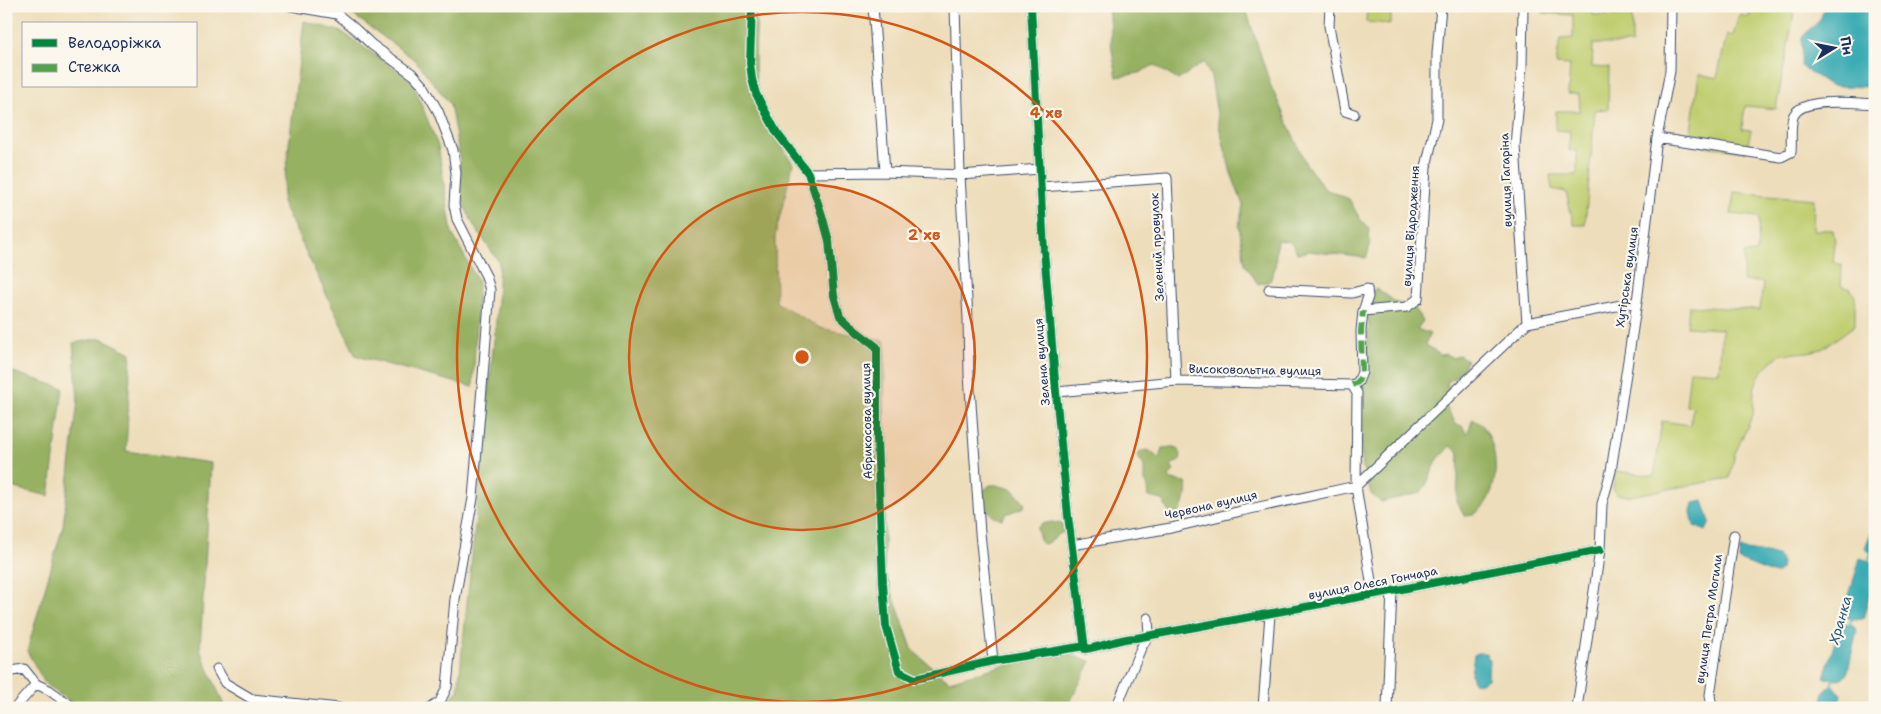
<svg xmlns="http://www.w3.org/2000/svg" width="1881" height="714" font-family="'Shantell Sans',sans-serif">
<rect width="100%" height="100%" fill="#fbf7ec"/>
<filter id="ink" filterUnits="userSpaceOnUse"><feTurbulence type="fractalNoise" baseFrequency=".02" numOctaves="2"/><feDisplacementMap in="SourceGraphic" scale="10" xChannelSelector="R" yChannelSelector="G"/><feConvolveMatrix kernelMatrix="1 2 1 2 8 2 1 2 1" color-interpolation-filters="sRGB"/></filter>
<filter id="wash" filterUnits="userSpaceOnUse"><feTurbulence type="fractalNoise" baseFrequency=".0096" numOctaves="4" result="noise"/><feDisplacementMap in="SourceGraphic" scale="20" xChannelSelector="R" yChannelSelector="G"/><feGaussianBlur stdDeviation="1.12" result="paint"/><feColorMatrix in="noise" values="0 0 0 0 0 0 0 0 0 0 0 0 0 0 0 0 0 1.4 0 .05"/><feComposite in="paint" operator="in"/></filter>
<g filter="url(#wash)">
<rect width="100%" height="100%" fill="#edddba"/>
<path fill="#bfce70" stroke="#6d7e67" d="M1367,6h24v18l-25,-2z
M1543,6h50v9l39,1v28h-39l-1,23 17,1 -1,41 -13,1 -10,115h-11l-8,-33 -14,-3 -2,-14h27v-25l-8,1 1,-20 -14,-1v-19h24l-1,-17h-11l2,-29 -14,-1 4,-25 13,-1v-23l-30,-2z
M1752,6h19l23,7 -18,96 -31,-3 -3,23 9,1 -5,22 -57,-8 10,-70 18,4 10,-44 6,2 6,-21 10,2z
M1734,192l80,7 -1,31h20l2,13 -2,19 9,3 -1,21 10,3 4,8v28l-33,24 -14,3 -24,2 -6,2 -14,13 -6,9 -4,11 -1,26 -18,38 -5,25 -101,18 -13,-2 -3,-5 2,-18 39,5 8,-55 28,4 3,-18 -7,-1 4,-36 29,2 3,-43 -35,-2 2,-21 71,4 3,-28 -20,-1 1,-28h13l2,-36 -28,-3z"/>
<path fill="#97b162" stroke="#597060" d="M341,6h416l-2,54 1,34 12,30 25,40 -18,72 1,66 44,26 65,13 -1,229 29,81 36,30 52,-15 61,-13 29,8 -24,47h-629l20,-17 38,-370 3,-59 -25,-36 -13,-27 -2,-45 -9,-50 -35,-44z
M1108,6h137l25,78 36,80 19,25 24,10 11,20 9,10 1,17 -4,12 -57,-7 -11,3 -7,-12 -14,-2 -2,28 -5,13 -12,3 -13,-20 -6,-38 4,-21 -12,-32 -12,-47 -8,-49 -7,-15 -26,18 -24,-15 -15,8 -22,4 -5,-27z
M304,21l38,11 70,49 26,65 14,87 26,49 -5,105 -117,-31 -74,-154z
M1378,289c10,7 22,19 35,18l10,14 -6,8 13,5 -5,10 15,11 6,-1 7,4 6,-3 8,5c-4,12 -9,17 -20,22l4,16 -5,7c1,6 7,11 9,19l7,2 5,8 6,-15c4,3 10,6 12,10 15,23 15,67 -9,84 -2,2 -8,3 -11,3l-8,-14 2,-50 -9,-6 -12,13 -12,26 -6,8 -39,9 -10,-8 -8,-26 -3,-30 -1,-58 5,-7 5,-49 -6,-25 2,-6z
M101,338l30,15 -5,98 85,12 -11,186 25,59h-145l-34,-23 -19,-34 36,-125 15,-126 -5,-57z
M6,367l7,5 50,16 -14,108 -43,-10z
M1173,447l4,1 4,7 -1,5 -9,5 3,5 -5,7 3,3 14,2c3,11 -3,23 -8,32l-6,1 -5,-5 -4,-10 -14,-3 -1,-10 -4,-9v-12l-6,-9 1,-4c8,-6 13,-1 19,5h2l3,-10z
M990,485h6l16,4c4,6 9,8 13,14l-1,4 -18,7 -4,5c-13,0 -18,-15 -20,-27z
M1052,522l10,2 1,8c-7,3 -11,9 -18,12l-4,-1 -4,-15 5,-4z"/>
<path fill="#3aacb4" stroke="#2a6e89" d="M1825,6h50v81l-44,-1 -30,-20 1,-29 18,-17z
M1703,501l7,21 -4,9 -12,-5 -3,-14 2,-9z
M1875,523v30l-8,-2 -2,-3z
M1740,549l38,6 4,7 -1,8 -6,4 -36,-14z
M1860,558l15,5v13l-12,43 -8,1 -12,-4z
M1841,622l12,4 4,4 -10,45 -9,5 -14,-3z
M1478,653h8l3,7 -1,19 -7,4 -8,-1 -2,-8 3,-19z
M1832,686l9,8 -2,14h-19l5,-18z"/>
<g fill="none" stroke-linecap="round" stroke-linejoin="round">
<path stroke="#3aacb4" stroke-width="2" d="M1868,562l4,-12
M1849,627l3,-10
M1830,689l4,-12"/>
</g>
</g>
<g filter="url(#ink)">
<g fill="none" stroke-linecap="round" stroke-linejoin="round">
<defs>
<path id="minor" d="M291,6l46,8 16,13 19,18 42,30 9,10 15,26 15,39 3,23 -2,32 3,14 29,57 4,14 -17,208 -18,101 -8,88 -7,15 -9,6
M752,6l-2,57 2,16 4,15 21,39 31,40 14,42 7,26 5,55 6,20 16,15 21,16v92l6,144 3,43 13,45 16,8 78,-18 92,-15
M873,6l12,166 75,3 8,144 1,56 11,158 13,128
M955,6l5,169 80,-6
M1031,6l13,244 12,142 12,124 17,133c19,-2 32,-11 51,-11l256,-47 208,-41
M1330,6l-1,20 16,85 9,3
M1523,6l-1,60 -7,80 12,177
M1657,138l124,19 10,-5c1,-11 -1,-25 2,-35 7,-21 64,-14 82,-13
M808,173l77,-1
M1041,187l126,-9 9,203
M1269,289l83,4 15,-4 1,8 -5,14 44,-4 11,-8 8,-132 11,-48v-65l4,-48
M1352,385l6,-3 4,-10 -1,-41 2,-20
M1056,392l120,-11 176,4 5,8 -1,93 17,108
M1356,486l171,-163 110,-21
M1072,545l99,-17 70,-17 115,-25
M6,668l6,3 12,-2 12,15 13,6 25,18
M217,669l8,14 27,16 87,9
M15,708l21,-24
M1116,708l25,-60 8,-13 -1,-17
M1263,708l7,-94
M1387,708l5,-117
M1577,708l23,-158 2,-46 9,-33 26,-169 20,-164 13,-67 1,-65
M1712,708l-2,-13 24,-160"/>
</defs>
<use href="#minor" stroke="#3a496c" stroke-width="11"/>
<use href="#minor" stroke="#fff" stroke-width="9"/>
<path stroke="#4fa44a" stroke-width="6" stroke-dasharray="12 6" stroke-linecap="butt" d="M1352,385l6,-3 4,-10 -1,-41 2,-20"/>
<defs>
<path id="cycleway" d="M752,6l-2,57 2,16 4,15 21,39 31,40 14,42 7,26 5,55 6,20 16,15 21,16v92l6,144 3,43 13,45 16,8 78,-18 92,-15
M1031,6l13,244 12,142 12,124 17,133c19,-2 32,-11 51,-11l256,-47 208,-41"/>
</defs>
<use href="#cycleway" stroke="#fbf7ec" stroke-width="11"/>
<use href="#cycleway" stroke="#00873e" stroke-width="8"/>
</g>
</g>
<circle cx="802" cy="357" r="173" fill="#d45514" fill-opacity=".12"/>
<g fill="none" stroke="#d45514" stroke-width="2.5">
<circle cx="802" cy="357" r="173"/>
<circle cx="802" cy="357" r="345"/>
</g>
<g text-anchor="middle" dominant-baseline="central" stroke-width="4.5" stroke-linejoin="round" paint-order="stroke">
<g font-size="12" fill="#1b2f5e" stroke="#fbf7ec">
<text transform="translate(1506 180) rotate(-92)">вулиця Гагаріна</text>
<text transform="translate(1411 226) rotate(-86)">вулиця Відродження</text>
<text transform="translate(1157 247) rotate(-93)">Зелений провулок</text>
<text transform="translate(1627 277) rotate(-82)">Хутірська вулиця</text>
<text transform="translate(1042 362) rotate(-95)">Зелена вулиця</text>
<text transform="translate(1255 370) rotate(1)">Високовольтна вулиця</text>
<text transform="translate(867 421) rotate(-91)">Абрикосова вулиця</text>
<text transform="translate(1211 505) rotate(-13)">Червона вулиця</text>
<text transform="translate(1373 583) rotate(-11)">вулиця Олеся Гончара</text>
<text transform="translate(1709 619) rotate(-82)">вулиця Петра Могили</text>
</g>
<g font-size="14" font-style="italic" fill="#265b7c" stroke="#fbf7ec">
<text transform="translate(1840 620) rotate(-74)">Хранка</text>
</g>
</g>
<circle cx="802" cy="357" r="8" fill="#d45514" stroke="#fbf7ec" stroke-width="2.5"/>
<g font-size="15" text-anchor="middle" font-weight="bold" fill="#d45514" stroke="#fbf7ec" stroke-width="4.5" stroke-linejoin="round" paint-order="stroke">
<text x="1046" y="118">4 хв</text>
<text x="924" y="240">2 хв</text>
</g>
<rect width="1881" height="714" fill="none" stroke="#fbf7ec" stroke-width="25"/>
<rect x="22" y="22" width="175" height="65" fill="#fbf7ec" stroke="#a1a7b3"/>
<rect x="32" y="39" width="25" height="8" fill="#00873e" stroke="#a1a7b3"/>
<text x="68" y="48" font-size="15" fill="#1b2f5e">Велодоріжка</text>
<rect x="32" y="64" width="25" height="8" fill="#4fa44a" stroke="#a1a7b3"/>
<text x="68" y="72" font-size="15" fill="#1b2f5e">Стежка</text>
<g transform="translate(1834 48) rotate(80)" stroke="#fbf7ec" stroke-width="4" paint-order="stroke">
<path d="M0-4L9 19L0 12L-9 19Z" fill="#1b2f5e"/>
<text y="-8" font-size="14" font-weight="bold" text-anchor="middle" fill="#1b2f5e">Пн</text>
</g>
</svg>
